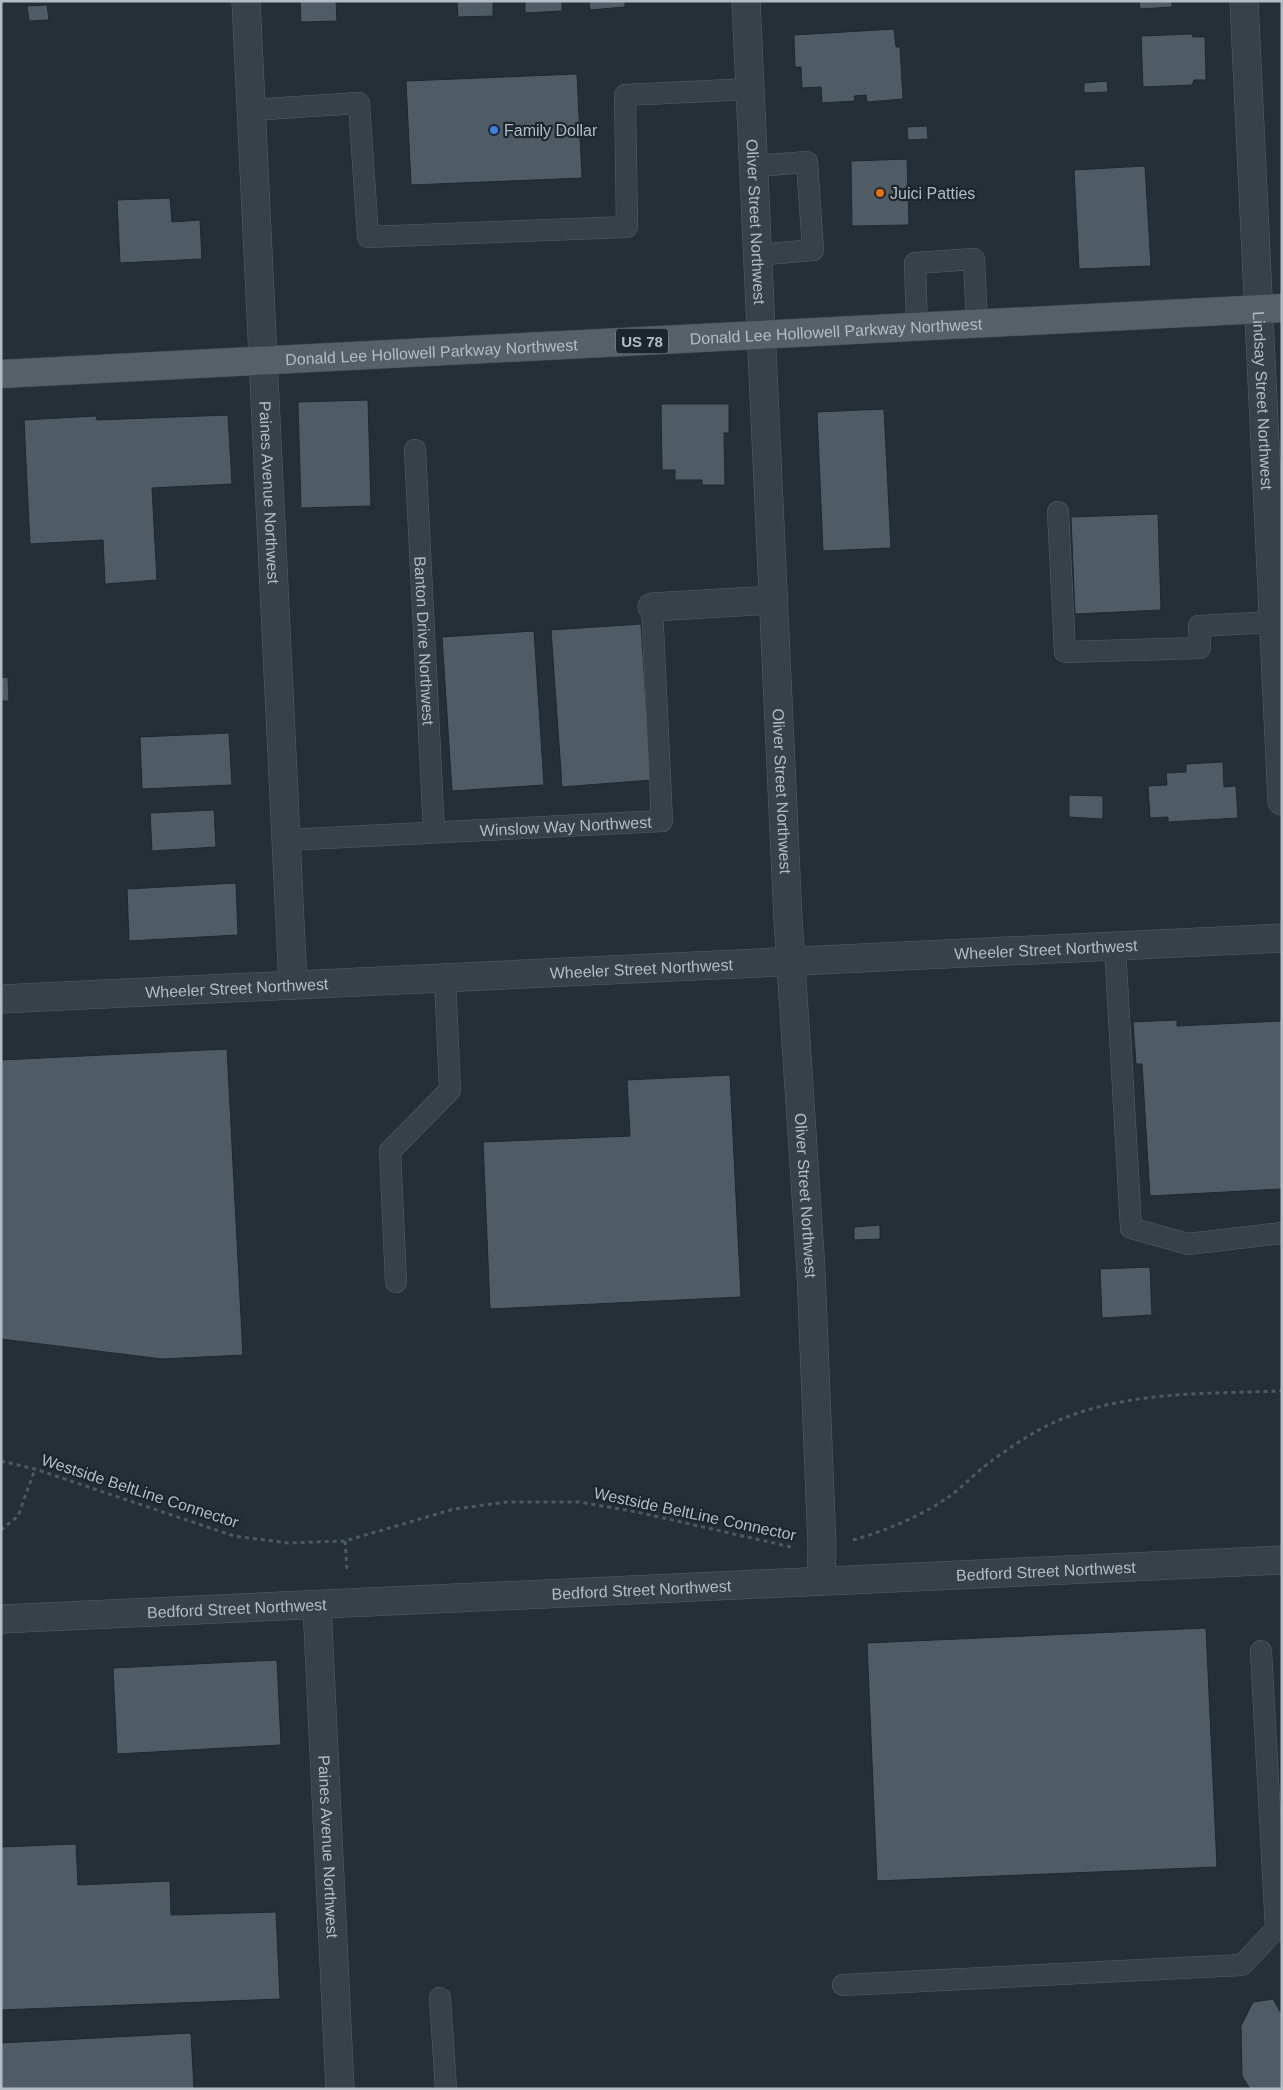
<svg xmlns="http://www.w3.org/2000/svg" width="1283" height="2090" font-family="Helvetica,sans-serif">
<rect width="100%" height="100%" fill="#242f37"/>
<path fill="#505c65" stroke="#1f282e" d="M300,1h36l1,20 -36,1z
M457,1h36v15l-35,1z
M525,1h37v10l-37,2z
M589,1h36v6l-35,3z
M1139,1h33v6l-32,2z
M47,5l2,15 -20,1 -2,-15z
M894,29l2,18h4l3,52 -36,3 -1,-7 -12,1 1,5 -33,2 -1,-16 -19,1 -1,-21h-6l-1,-32z
M1192,34l1,3h12l1,43h-12l-2,5 -49,2 -2,-51z
M577,74l5,104 -171,7 -5,-104z
M1107,81l1,11 -24,1v-10z
M927,126l1,13 -20,1 -1,-13z
M907,159l2,66 -57,1 -1,-65z
M1145,166l6,100 -72,3 -5,-99z
M170,198l2,24 28,-2 2,39 -82,4 -3,-63z
M368,400l3,106 -70,2 -3,-106z
M661,404h68v29h-5l1,52h-23v-5h-27v-10h-13z
M884,409l7,139 -68,3 -6,-139z
M228,415l4,69 -80,4 5,92 -52,4 -2,-44 -73,4 -6,-124 72,-4 1,4z
M1158,514l3,96 -86,4 -4,-97z
M641,624l10,156 -89,7 -11,-157z
M534,631l10,154 -92,6 -10,-154z
M8,677l1,24h-8v-23z
M229,733l3,52 -90,4 -2,-52z
M1223,762l1,25 12,-1 2,32 -70,4v-5l-18,1 -2,-32 19,-1 -1,-12 20,-1v-8z
M1069,795l34,1v23l-34,-2z
M214,810l2,37 -64,4 -2,-38z
M236,883l2,52 -109,6 -2,-52z
M1177,1020v6l105,-5v168l-132,7 -8,-132h-6l-3,-42z
M227,1049l16,306 -81,4 -161,-20v-279z
M730,1075l11,222 -251,12 -7,-167 147,-6 -3,-56z
M880,1225v14l-26,1v-13z
M1150,1267l2,48 -50,3 -2,-49z
M1206,1628l11,239 -340,14 -10,-238z
M277,1660l4,85 -164,9 -4,-86z
M76,1844l2,41 92,-4 1,34 105,-3 4,87 -279,11v-163z
M1273,1999l9,16v74h-32l-8,-13 -1,-50 12,-24z
M191,2033l3,56h-193v-46z"/>
<g fill="none" stroke-linecap="round" stroke-linejoin="round">
<defs>
<g id="lane">
<path d="M251,110l108,-7 9,134 259,-10 -2,-132 125,-6"/>
<path d="M754,166l53,-4 6,88 -56,5"/>
<path d="M917,327l-2,-64 59,-4 3,65"/>
<path id="s1" d="M415,450l19,382"/>
<path d="M1058,512l7,140 135,-4 -1,-22 74,-4"/>
<path id="s2" d="M286,840l376,-19 -10,-214"/>
<path d="M1115,947l16,281 57,16 94,-11"/>
<path d="M396,1282l-6,-131 60,-61 -5,-112"/>
<path d="M843,1985l399,-20 34,-36 -15,-278"/>
<path d="M440,1998l6,91"/>
</g>
<g id="street">
<path id="s3" d="M246,1l47,984"/>
<path id="s4" d="M746,1l42,918 23,352 11,275 -1,35"/>
<path id="s5" d="M1244,1l38,800"/>
<path d="M652,607l121,-7"/>
<path id="s6" d="M1,999l1281,-61"/>
<path id="s7" d="M317,1605l23,484"/>
<path id="s8" d="M1,1619l1281,-59"/>
</g>
<g id="primary">
<path id="s9" d="M1,374l1281,-66"/>
</g>
</defs>
<use href="#lane" stroke="#565f65" stroke-width="22"/>
<use href="#street" stroke="#565f65" stroke-width="29"/>
<use href="#primary" stroke="#414a51" stroke-width="29"/>
<path stroke="#4b5b5b" stroke-width="3" stroke-dasharray="4 4" stroke-linecap="butt" d="M1,1461l34,8 199,67 54,7 57,-2 109,-32 53,-7h72l58,10 154,35
M1,1530l17,-14 17,-47
M853,1540c32,-9 66,-23 94,-42 15,-10 28,-25 43,-36 15,-11 31,-22 47,-31 73,-41 165,-37 245,-40
M345,1541l2,29"/>
<use href="#lane" stroke="#384148" stroke-width="21"/>
<use href="#street" stroke="#384148" stroke-width="28"/>
<use href="#primary" stroke="#566068" stroke-width="28"/>
</g>
<circle fill="#3f7fe0" stroke="#1d262c" stroke-width="2" cx="494" cy="130" r="5"/>
<circle fill="#e8710a" stroke="#1d262c" stroke-width="2" cx="880" cy="193" r="5"/>
<g text-anchor="middle" dominant-baseline="central" stroke-width="4.5" stroke-linejoin="round" paint-order="stroke">
<rect fill="#1d262c" stroke="#868f96" stroke-width="1" x="616" y="328.5" width="52" height="25" rx="4"/>
<g font-size="15" font-weight="bold" fill="#b3bcc4">
<text x="642" y="341">US 78</text>
</g>
<g font-size="16" fill="#b3bcc4" stroke="#1d262c" text-anchor="start">
<text x="504" y="130">Family Dollar</text>
<text x="890" y="193">Juici Patties</text>
</g>
<g font-size="16" fill="#b3bcc4" stroke="#1d262c">
<text stroke="none"><textPath href="#s4" startOffset="221">Oliver Street Northwest</textPath></text>
<text stroke="none"><textPath href="#s9" startOffset="836">Donald Lee Hollowell Parkway Northwest</textPath></text>
<text stroke="none"><textPath href="#s9" startOffset="431">Donald Lee Hollowell Parkway Northwest</textPath></text>
<text stroke="none"><textPath href="#s5" startOffset="400">Lindsay Street Northwest</textPath></text>
<text stroke="none"><textPath href="#s3" startOffset="492">Paines Avenue Northwest</textPath></text>
<text stroke="none"><textPath href="#s1" startOffset="191">Banton Drive Northwest</textPath></text>
<text stroke="none"><textPath href="#s4" startOffset="791">Oliver Street Northwest</textPath></text>
<text stroke="none"><textPath href="#s2" startOffset="280">Winslow Way Northwest</textPath></text>
<text stroke="none"><textPath href="#s6" startOffset="1046">Wheeler Street Northwest</textPath></text>
<text stroke="none"><textPath href="#s6" startOffset="641">Wheeler Street Northwest</textPath></text>
<text stroke="none"><textPath href="#s6" startOffset="236">Wheeler Street Northwest</textPath></text>
<text stroke="none"><textPath href="#s4" startOffset="1196">Oliver Street Northwest</textPath></text>
<text transform="translate(140 1491) rotate(18)">Westside BeltLine Connector</text>
<text transform="translate(695 1514) rotate(12)">Westside BeltLine Connector</text>
<text stroke="none"><textPath href="#s8" startOffset="1046">Bedford Street Northwest</textPath></text>
<text stroke="none"><textPath href="#s8" startOffset="641">Bedford Street Northwest</textPath></text>
<text stroke="none"><textPath href="#s8" startOffset="236">Bedford Street Northwest</textPath></text>
<text stroke="none"><textPath href="#s7" startOffset="242">Paines Avenue Northwest</textPath></text>
</g>
</g>
<rect width="1283" height="2090" fill="none" stroke="#b3bcc4" stroke-width="5"/>
</svg>
